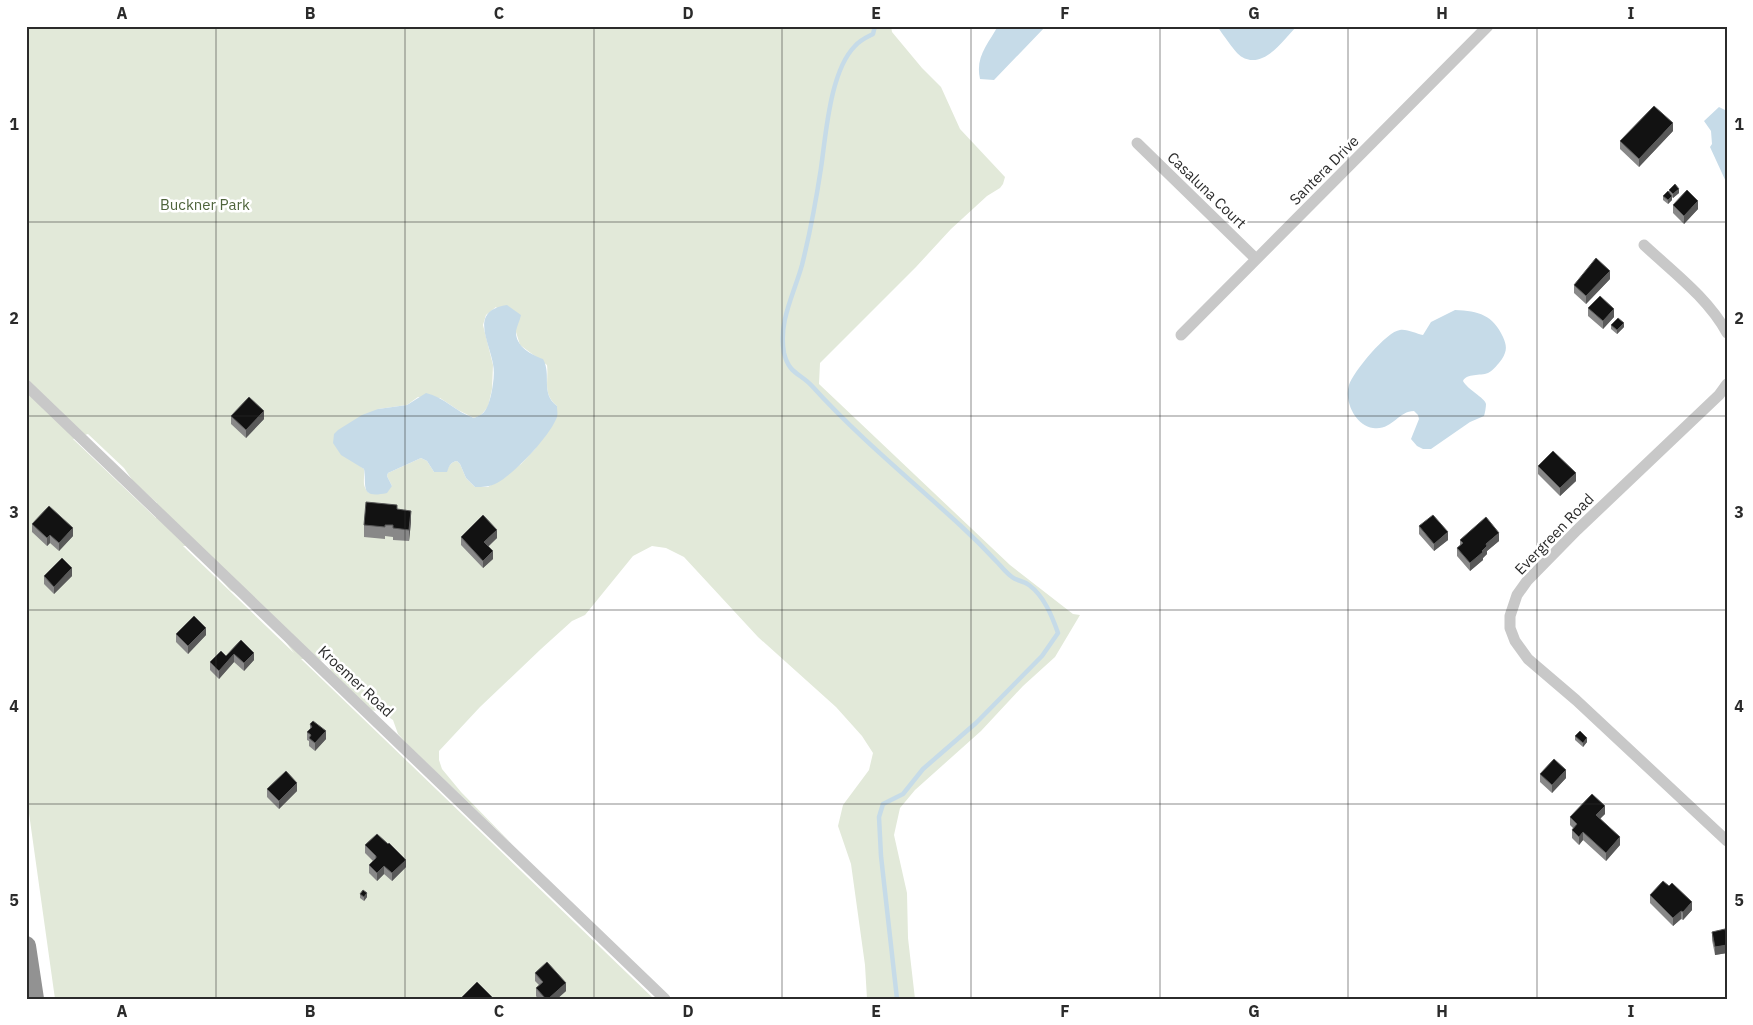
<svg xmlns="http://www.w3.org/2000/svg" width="1753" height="1025" font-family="'IBM Plex Sans',sans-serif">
<rect width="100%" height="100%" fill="#fff"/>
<path fill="#e2e9d9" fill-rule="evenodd" d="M26,26h865l1,6 30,36 19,19 19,42 45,48 -2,7 -3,4 -13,8 -36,33 -35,38 -96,96 -1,21 191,181 63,49 7,1 -25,42 -32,29 -42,45 -66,59 -15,18 -6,27 13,58 1,45 7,61h-48l-2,-34 -14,-101 -13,-38 5,-21 26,-35 4,-17 -11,-17 -26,-29 -78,-70 -74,-80 -18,-9 -14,-2 -19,10 -48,59 -13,6 -31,28 -61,58 -41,44v9l3,9 19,23 53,54 -106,-101 -10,-11 -5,-14 -12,-8 -10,-2 -39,-38 -6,-10 -8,-3h-17l353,340h-599l-29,-207zM496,307l20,25 4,13 27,20c2,15 -5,29 10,41l-22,43 -14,15 -33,23h-13l-9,-9 -6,-14 -3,-3c-7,1 -8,6 -11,11h-12l-7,-11 -6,-3 -33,15 -1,3 5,10 -23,7c-8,-7 -4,-15 -5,-24l-4,-3 18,-57 29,-4 11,-8 22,1 18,12 16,8 7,-3 7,-8 4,-18 1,-24 -10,-40 3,-10zM88,434l36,34 9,13 24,22 -1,15 -83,-79zM183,546h3l31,29 13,15 8,5 35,30 21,28z"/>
<path fill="#c6dbe8" d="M998,26h48l-52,54 -14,-1c-5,-22 8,-35 18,-53z
M1217,26h80c-13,13 -33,44 -55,31 -6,-3 -20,-24 -25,-31z
M1719,107l8,4v73l-17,-37 2,-3 -1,-13 -7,-10z
M507,305l14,10c-1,5 -4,11 -5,16 -1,15 15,24 27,28 9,16 -3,34 14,47 0,4 1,7 0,11 -7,19 -42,56 -60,66 -7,4 -14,4 -22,4l-9,-9 -6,-14 -3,-3c-7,1 -8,6 -10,11h-13l-7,-11 -6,-3 -33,15 -1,3 5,10 -5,7c-28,6 -20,-7 -23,-24l-23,-14 -8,-12 1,-9 4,-4 24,-15 16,-6 29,-4 19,-12c18,4 30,19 48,25 12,-4 14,-11 17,-23 2,-9 4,-22 2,-31 -4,-24 -24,-53 14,-59z
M1455,310c24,1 38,5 48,27 4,9 4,14 -1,22 -4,5 -8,11 -14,14 -8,3 -21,0 -25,8 4,8 22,17 23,23 0,3 -1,9 -2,12l-14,6 -39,27h-8l-6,-3 -6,-7 8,-20 -1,-4 -4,-4c-16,0 -22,20 -41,17 -18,-3 -29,-27 -24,-43 4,-13 38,-54 51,-55 8,-1 16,4 23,5l8,-13z"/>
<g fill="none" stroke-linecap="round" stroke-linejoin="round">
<path stroke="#c6dbe8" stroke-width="4.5" d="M875,26l-2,8c-6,3 -13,6 -18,12 -25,25 -29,88 -34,122 -5,33 -11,65 -19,97 -8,29 -24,57 -18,88 5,21 16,20 28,33 46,51 99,94 149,140 12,11 24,23 35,35 5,5 10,12 16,16 5,4 12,4 17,8 15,11 23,31 29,48l-16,23 -66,67 -53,46 -20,25 -20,10 -4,13 2,39 16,143"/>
<path stroke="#c8c8c8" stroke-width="11" d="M1137,143l119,116
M1644,245c29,27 64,53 83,88
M1181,335l307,-309
M1727,384l-8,11 -142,135 -50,51 -10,14 -7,21v12l5,13 13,18 48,41 151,141
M26,385l639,614"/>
<path stroke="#929292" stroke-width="20" d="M26,946l8,53"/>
</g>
<path fill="#888" d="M1673,131l-34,36 -19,-18v-8z
M1669,190l10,3 -6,5 -1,-1v3l-4,4 -5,-4v-4l6,-4z
M1673,205l25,4 -14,15 -11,-11z
M1610,279l-24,25 -12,-11v-8z
M1588,308l26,9 -11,12 -15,-13z
M1611,325l13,2 -7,7 -6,-5z
M231,416l33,3 -18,19 -15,-14z
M1538,466l38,15 -16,15 -22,-22z
M397,509l14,13 -2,19 -16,-1v-3l-8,-1v3l-21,-2v-12z
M32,524l41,12 -14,15 -9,-8 -3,3 -15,-14z
M1419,526l29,14 -14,11 -15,-17z
M461,537l36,1 -9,9 5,12 -10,9 -22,-23z
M1460,540l39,1 -12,10v3l-4,4v2l-13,11 -13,-15v-8l3,-2z
M44,576h28l-18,18 -10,-10z
M176,634l30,1 -18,19 -12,-12z
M241,640l13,20 -10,11 -10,-9 -15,17 -9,-9v-8l16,-6z
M310,724l16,15 -11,12 -6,-5v-5l-2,-1v-8l3,-3z
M1575,736l12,6 -4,5 -8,-7z
M1540,774l26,4 -14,15 -12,-11z
M267,789l30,2 -18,18 -12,-12z
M1605,814l-5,4 20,27 -14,16 -23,-21 -4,5 -7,-7v-8l1,-2 -3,-3v-8z
M365,845l41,22 -14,14 -8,-7 -7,7 -8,-8v-8l4,-4 -8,-8z
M1669,886l23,24 -9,10 -2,-1 -8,7 -23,-23v-8z
M360,894l7,3 -3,4 -4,-3z
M1712,932l15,6v15l-12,2 -3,-15z
M535,973l31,18 -9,8h-19l-2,-3v-8l4,-2 -5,-5z"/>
<path fill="#595959" d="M1673,123v8l-34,36v-8z
M1679,189v4l-6,5v-4z
M1672,196v4l-4,4v-4z
M1698,201v8l-14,15v-8z
M1610,271v8l-24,25v-8z
M1614,309v8l-11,12v-8z
M1624,323v4l-7,7v-4z
M264,411v8l-18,19v-8z
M1576,473v8l-16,15v-8z
M411,511v11l-2,19v-11z
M73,528v8l-14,15v-8z
M497,530v8l-13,12v-8z
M1448,532v8l-14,11v-7z
M1499,533v8l-12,10v3l-4,4v2l-13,11v-8l12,-12 4,-7z
M50,535v8l-3,3v-8z
M493,551v8l-10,9v-7z
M72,568v8l-18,18v-7z
M206,628v7l-18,19v-8z
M254,653v7l-10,11v-8z
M234,654v8l-15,17v-8z
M326,731v8l-11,12v-8z
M1587,738v4l-4,5v-4z
M1566,770v8l-14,15v-8z
M297,783v8l-18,18v-8z
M1605,806v8l-9,9v-8z
M1583,832v8l-4,5v-8z
M1620,837v8l-14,16v-8z
M406,860v7l-14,14v-8z
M384,866v8l-7,7v-8z
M367,893v4l-3,4v-4z
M1692,902v8l-9,10v-8z
M1681,911v8l-8,7v-8z
M1727,945v8l-12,2v-8z
M566,983v8l-9,8h-9z"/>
<path fill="#121212" stroke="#595959" d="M1654,106l19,17 -34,36 -19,-18z
M1675,184l4,5 -6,5 -4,-4z
M1687,190l11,11 -14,15 -11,-11z
M1668,191l4,5 -4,4 -5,-4z
M1596,258l14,13 -24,25 -12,-11z
M1600,296l14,13 -11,12 -15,-13z
M1618,318l6,5 -7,7 -6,-5z
M249,397l15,14 -18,19 -15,-14z
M1553,451l23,22 -16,15 -22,-22z
M366,502l31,3v4l14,2 -2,19 -16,-2v-3h-8v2l-21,-2z
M49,506l24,22 -14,15 -9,-8 -3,3 -15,-14z
M483,515l14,15 -13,12 9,9 -10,10 -22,-24z
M1433,515l15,17 -14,12 -15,-18z
M1486,517l13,16 -13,11 1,2 -5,5 1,1 -13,11 -13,-15 6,-5 -3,-3z
M62,558l10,10 -18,19 -10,-11z
M194,616l12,12 -18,18 -12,-12z
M241,640l13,13 -10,10 -10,-9 -15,17 -9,-9 11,-11 5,5z
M313,721l13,10 -11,12 -6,-5 2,-3 -4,-3 5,-5 -2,-3z
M1580,731l7,7 -4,5 -8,-7z
M1554,759l12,11 -14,15 -12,-11z
M286,771l11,12 -18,18 -12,-12z
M1592,794l13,12 -9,9 24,22 -14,16 -23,-21 -4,5 -7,-7 5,-6 -7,-7z
M377,834l11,10 1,-1 17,17 -14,13 -8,-7 -7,7 -8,-8 7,-7v-2l-11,-11z
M1663,881l6,5 3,-3 20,19 -9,10 -2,-1 -8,7 -23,-23z
M363,890l4,3 -3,4 -4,-3z
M1725,929l2,9v7l-12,2 -3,-15z
M547,962l19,21 -18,16h-2l-10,-11 7,-6 -8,-9z
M477,982l17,17h-34z"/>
<path fill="none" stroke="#2b2b2b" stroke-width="1" stroke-opacity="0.55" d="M216,26v973M405,26v973M594,26v973M782,26v973M971,26v973M1160,26v973M1348,26v973M1537,26v973M26,222h1701M26,416h1701M26,610h1701M26,804h1701"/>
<g text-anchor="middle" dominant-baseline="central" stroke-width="5" stroke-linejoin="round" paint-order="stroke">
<g font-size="15" fill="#2b2b2b" stroke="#fff">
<text transform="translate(1324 170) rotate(-45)">Santera Drive</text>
<text transform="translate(1207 190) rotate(44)">Casaluna Court</text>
<text transform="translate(1554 534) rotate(-46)">Evergreen Road</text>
<text transform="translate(356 681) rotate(43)">Kroemer Road</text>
</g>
<g font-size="15" fill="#4f643c" stroke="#fff">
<text x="205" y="204">Buckner Park</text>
</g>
</g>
<rect width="1753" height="1025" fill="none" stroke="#ffffff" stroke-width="55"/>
<rect x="28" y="28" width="1698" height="970" fill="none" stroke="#2b2b2b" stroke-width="2"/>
<g font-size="16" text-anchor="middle" font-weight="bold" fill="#2b2b2b">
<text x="122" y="19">A</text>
<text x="310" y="19">B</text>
<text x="499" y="19">C</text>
<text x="688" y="19">D</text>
<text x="876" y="19">E</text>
<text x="1065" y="19">F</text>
<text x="1254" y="19">G</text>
<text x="1442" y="19">H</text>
<text x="1631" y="19">I</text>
<text x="14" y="130">1</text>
<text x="1739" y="130">1</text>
<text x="14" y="324">2</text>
<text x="1739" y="324">2</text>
<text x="14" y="518">3</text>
<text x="1739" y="518">3</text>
<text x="14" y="712">4</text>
<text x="1739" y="712">4</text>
<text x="14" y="906">5</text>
<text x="1739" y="906">5</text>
<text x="122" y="1017">A</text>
<text x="310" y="1017">B</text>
<text x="499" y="1017">C</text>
<text x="688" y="1017">D</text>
<text x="876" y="1017">E</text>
<text x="1065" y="1017">F</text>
<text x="1254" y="1017">G</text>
<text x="1442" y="1017">H</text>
<text x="1631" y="1017">I</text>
</g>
</svg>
